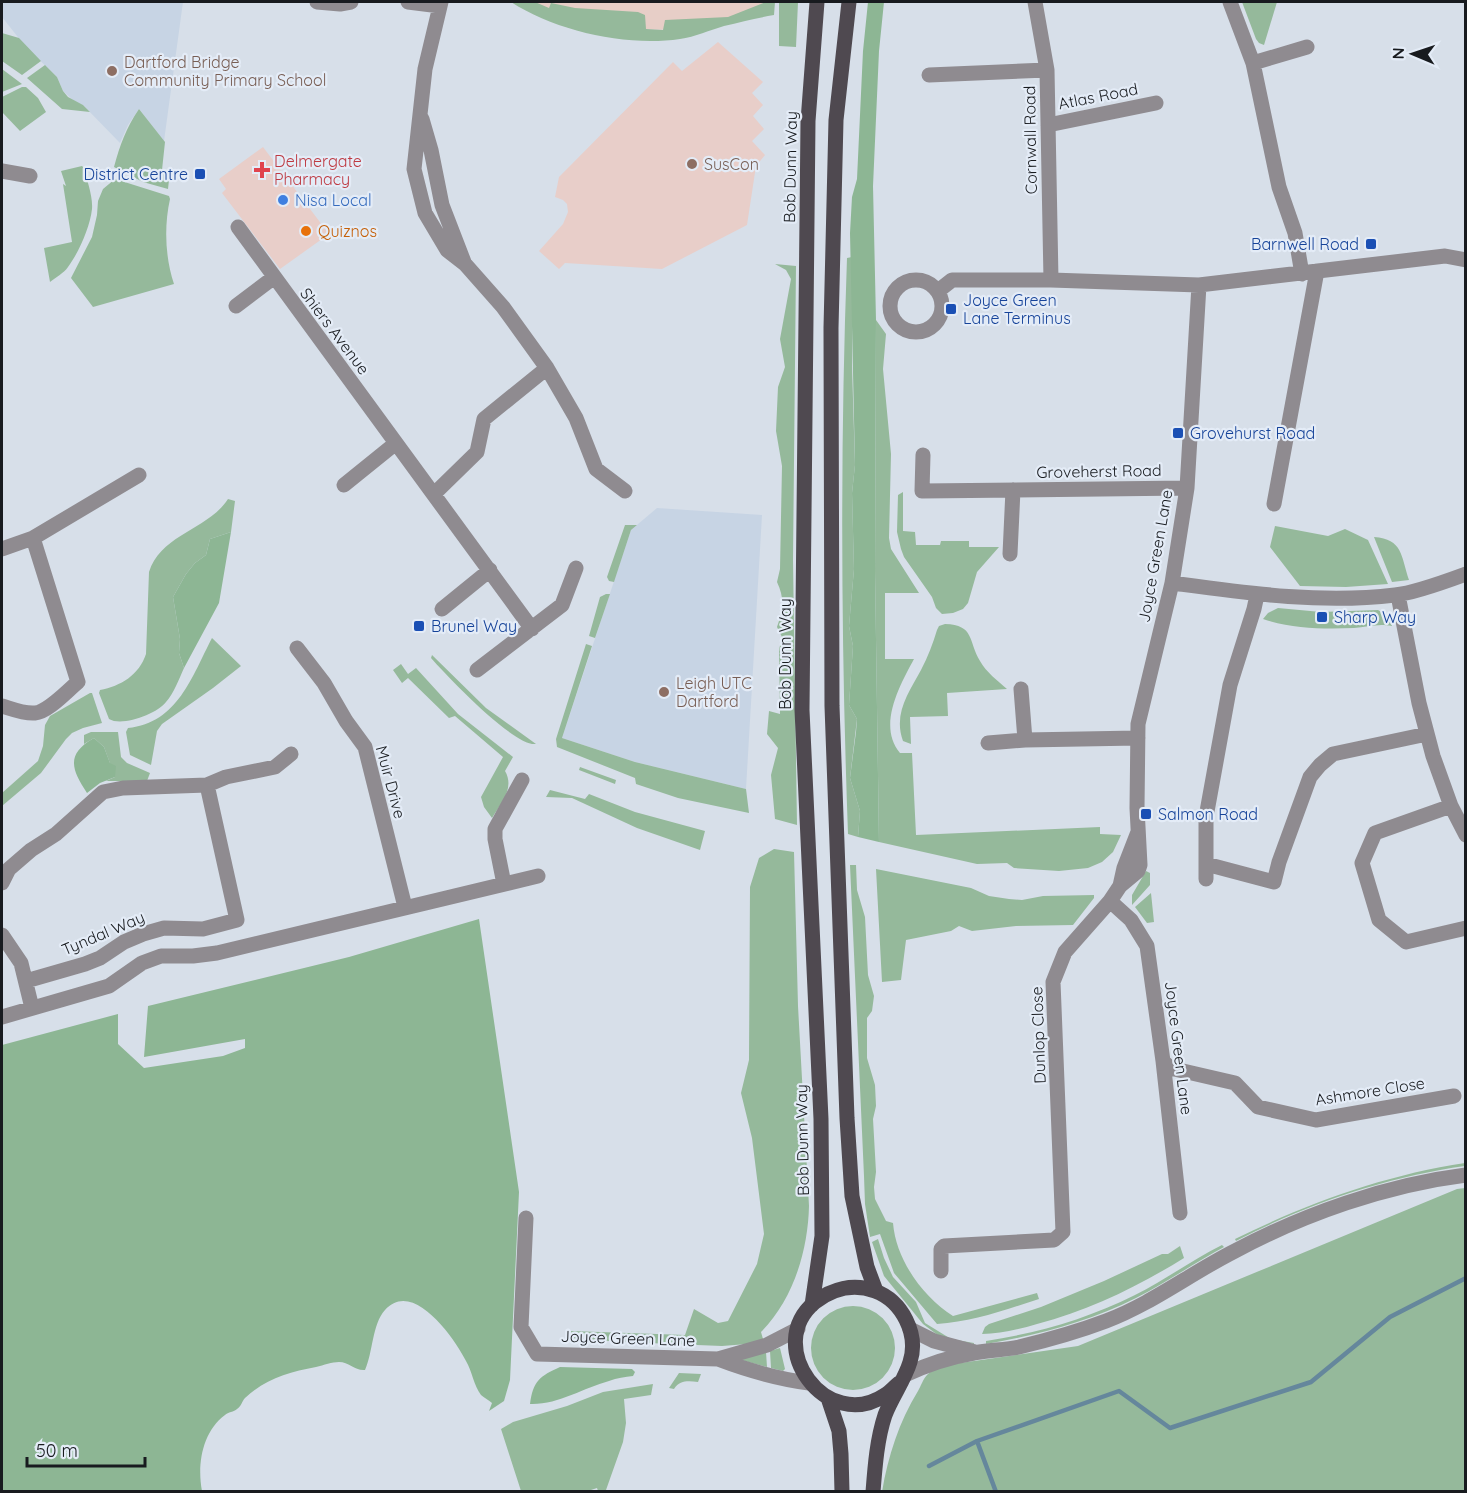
<svg xmlns="http://www.w3.org/2000/svg" width="1467" height="1493" font-family="Quicksand,sans-serif">
<rect width="100%" height="100%" fill="#d7dfe9"/>
<path fill="#e8cec9" d="M718,42l45,40 -11,11 11,12 -10,11 11,13 -12,12 13,14 -9,11 -9,59 -85,44 -97,-6 -6,6 -20,-18 24,-27 5,-12 -1,-8 -4,-4 -8,-3 4,-20 114,-115 9,9z
M263,147l66,87 -49,35 -58,-76 4,-4 -7,-10z"/>
<path fill="#e7cec7" d="M525,2h241l-38,18 -51,10 -58,-1 -61,-12z"/>
<path fill="#c7d4e4" d="M2,2h181l-19,139 -25,-32 -11,16 -8,18 -37,-38 -9,-4 -11,-10 -6,-14 -32,-31 -23,-29z
M657,508l105,7 -16,274 -111,-27 -73,-24 69,-208z"/>
<path fill="#95b99b" d="M511,2h24l14,6 2,-5 24,5 63,4 7,3 1,14 17,1 2,-10 63,-3 38,-15h9l-1,13c-17,3 -33,7 -50,11 -14,4 -29,11 -44,13 -54,8 -124,-8 -169,-37z
M779,2h19l-2,45 -17,-1z
M1242,2h35l-13,43 -5,-2 -3,-4z
M2,33l17,5 22,23 -19,14 -20,-14z
M45,65l12,12 6,14 5,6 15,8 7,7 -28,-3 -35,-31z
M2,69l20,15 -20,8z
M22,87h4l12,11 8,14 -26,19 -18,-19v-15z
M139,109l26,33 -3,28 8,1 -2,18 -25,-7 -29,-15c6,-22 12,-39 25,-58z
M82,166l1,1c4,13 10,29 9,42 -2,18 -13,43 -24,58 -4,6 -12,10 -18,15l-6,-34 28,-6 -9,-58 3,2 -5,-15z
M115,179l54,17 1,3c-6,27 -5,58 4,85l-81,23 -22,-29 21,-41 5,-22 1,-14 5,-12z
M852,257v109l3,99 -3,28 2,76 -5,57 4,20 -4,59 8,14 -7,59 10,33 -2,26 -10,-3c-7,-192 -8,-384 -1,-576z
M775,264l21,2 -3,294 4,265 -22,-6 -4,-44 7,-27 -11,-14 2,-23 11,3 -1,-64 3,-13 -5,-10c6,-17 8,-28 0,-45l3,-13 2,-103 -6,-35 2,-44 7,-20 -5,-28 11,-60 -5,-9z
M876,320l10,14 -3,35 8,85 -2,84 2,11 28,44h-34v66h29c-14,26 -37,67 -14,94h12l4,82 184,-8v7l21,1 -8,17 -11,10 -14,6 -29,3 -45,-3 -7,-5 -30,1 -98,-22 -4,-271z
M903,492v39l12,1 1,13h24l1,-4h28v6h30l-22,25 -9,31 -5,6 -10,4 -11,1 -6,-6 -4,-11 -28,-40 -3,-8 -4,-17 1,-37z
M228,499l7,2 -4,31 -21,7 -4,16 -11,8 -9,11 -13,23 7,42 -1,14 5,15c-5,11 -10,25 -18,34 -9,12 -44,25 -57,17l-10,-26 1,-3c21,-4 39,-15 46,-36l3,-82c12,-38 59,-42 79,-73z
M625,525h12l-6,5 -17,52 -5,-1 -2,-4z
M1275,526l53,10 17,-7 23,11 20,44 -42,3 -46,-1 -30,-39z
M1374,537c29,2 27,19 35,43l-17,2z
M606,594h4l-15,44 -6,-2 11,-39z
M1278,608l43,4 57,-2 11,7 3,9c-14,-3 -25,1 -38,2 -30,1 -62,1 -91,-9l5,-6z
M945,624c30,1 23,17 35,37 6,11 18,20 27,28l-60,4 1,23 -38,1 1,27 -8,-3c-10,-27 6,-49 18,-71 7,-13 12,-27 16,-40l2,-4z
M212,638l29,28 -28,22 -51,36 -5,7 -6,34 -21,-10 -4,-23 2,-4c50,-5 64,-52 84,-90z
M586,644l6,2 -30,92 73,24 111,27 3,24 -71,-15 -42,-14 -1,-6 -78,-31 -1,-8z
M432,655l54,53 50,36c-22,3 -89,-68 -105,-86z
M401,664l7,10 8,-6 42,46 55,43 -8,14c10,17 -4,32 -13,47l-8,-11 -3,-10 22,-40 -48,-41 -6,2 -41,-40 -6,5 -9,-13z
M90,693h2l10,30 -19,5 -11,5 -6,6 -25,34 -39,33v-13l36,-32 5,-15 2,-21 5,-9z
M91,732h27l3,25 6,6 23,10 -3,8h-41l9,-4 -11,-30 -10,-9 -10,6v-9z
M580,767l36,13 -1,4 -36,-14z
M550,790l35,9 4,-5 46,18 70,19 -5,19 -63,-22 -65,-30 -26,-1z
M774,849l20,3 4,154 11,200c-1,45 -16,94 -48,126l2,7 -16,5 -25,2 -99,-4 -52,-4v-7l114,4 9,-26 24,14 10,-2 29,-57 7,-30 -12,-96 -11,-45 8,-33 1,-173 9,-29z
M850,865h6l1,25 8,27 3,58 6,21 -2,15 -5,7v40l8,27 1,21 -3,13 3,53 -2,15 1,12 11,22 7,2c3,37 30,74 60,93l84,-23 2,6c-34,11 -67,23 -102,25l-43,-51 -14,-39 -10,3 -5,-33 -1,-28z
M876,869l95,19 18,8 20,3 13,1 21,-4 51,-1v3l-21,27 -57,1 -44,5 -13,-5 -8,5 -45,9 -5,40 -19,2z
M1146,871l4,2v12l-18,20v-10z
M1151,893l3,29 -7,1 -12,-16z
M1465,1163v3c-79,11 -158,38 -229,75l-1,-2c73,-36 150,-64 230,-76z
M1465,1188v303l-583,1c6,-36 17,-70 36,-101 3,-5 5,-12 9,-16 7,-7 17,-9 26,-11l125,-18 379,-157z
M878,1239l6,19 9,19 23,25 9,21 26,16 23,4v1l-23,-3 -12,-5 -16,-12 -39,-48 -12,-34z
M1222,1245l2,2c-30,16 -58,36 -88,51 -48,24 -98,37 -150,46v-3c52,-8 101,-22 149,-46 30,-15 57,-35 87,-50z
M1180,1246l4,12c-47,29 -94,52 -147,66 -17,5 -37,10 -55,10l3,-7 4,-3 52,-17 63,-26 58,-27h6z
M811 1348a42 42 0 1 1 84 0a42 42 0 1 1-84 0Z
M780,1348l5,21 -2,2 -12,-3 -1,-17z
M766,1352l1,15 -33,-9z
M679,1373l22,1 -3,8c-10,-1 -18,-2 -24,7l-5,-1z
M653,1384l-2,11 -27,4 2,24 -3,19 -17,48 -8,1 -1,-3 -9,3h-67l-20,-62 12,-7 54,-16 36,-14z"/>
<path fill="#8db694" d="M868,2h16l-5,49 -6,135 3,134 -1,251 4,271 -21,-5 2,-26 -10,-33 6,-46 1,-13 -8,-14 4,-59 -4,-20 5,-57 -2,-76 3,-28 -5,-232 2,-36 5,-18 6,-128z
M231,532l-12,71 -35,65 -5,-15 1,-14 -7,-42 13,-23 9,-11 11,-8 4,-16z
M94,738l10,9 6,16 6,3 -1,11 -15,6 -13,10c-16,-24 -21,-39 7,-55z
M479,919l40,273 -8,167 -1,21 -6,21 -15,10 3,-8c-3,-3 -8,-5 -11,-8 -7,-9 -9,-24 -15,-34 -11,-22 -53,-83 -81,-51 -13,14 -12,43 -20,60 -10,1 -16,-8 -26,-8 -7,0 -15,3 -23,5 -27,5 -51,12 -71,31 -3,3 -4,9 -8,11 -3,3 -9,3 -12,6 -23,17 -28,50 -23,76h-200v-446l116,-31v30l26,24 79,-12 22,-8v-9l-101,18 4,-51 201,-49z
M560,1367l72,2 3,3 -2,4c-8,1 -16,2 -24,5 -26,7 -51,24 -79,23 3,-23 10,-28 30,-37z"/>
<g fill="none" stroke-linecap="round" stroke-linejoin="round">
<path stroke="#65879c" stroke-width="4.5" d="M977,1441l19,51
M929,1466l48,-25 142,-50 51,37 141,-46 79,-65 76,-39"/>
<path stroke="#8f8b90" stroke-width="15" d="M317,2l23,2 11,-2
M408,2l32,4
M441,2l-16,67 -11,100 11,44 22,37 18,14 38,43 44,61 29,50 20,51 29,22
M1035,2l12,68 4,210
M1230,2l23,61 26,124 16,46 7,41
M1253,63l54,-16
M929,75l118,-5
M422,119l9,31 11,55 22,57
M1048,125l108,-22
M2,171l28,5
M238,227l294,402
M890 306a26 26 0 1 1 52 0a26 26 0 1 1-52 0Z
M938,291l14,-11h99l148,5 246,-29 21,4
M236,306l37,-28
M923,455l-1,36 265,-3
M344,485l52,-42
M434,494l43,-42 7,-33 63,-51
M1274,504l43,-233
M2,549l31,-11 106,-63
M1010,554l3,-64
M1172,583c74,10 148,21 223,12 20,-2 52,-14 71,-21
M1398,595l21,108 14,53 18,50 15,29
M442,609l48,-39
M297,648l27,35 22,38 19,26 40,160
M477,670l85,-65 14,-37
M1021,689l4,51 113,-2
M2,706c10,3 22,8 33,7 13,-1 32,-22 43,-31l-45,-144
M988,743l37,-3
M1451,806l-76,27 -13,30 17,57 27,22 60,-14
M1206,864l68,18 5,-20 31,-85 10,-12 13,-11 94,-20
M1206,879v-62l24,-132 24,-76 3,-14
M2,883l7,-14 22,-19 25,-16 47,-42 20,-4 84,-3 19,-8 49,-10 16,-13
M504,884l-9,-45v-10l27,-49
M1120,886l4,-18 14,-36
M1110,901l21,19 16,26 16,115 17,152
M2,935l19,28 11,45
M26,981l59,-17 15,-6 24,-16 19,-8 21,-6 39,1 34,-9 -30,-135
M2,1017l107,-31 33,-23 19,-7h32l24,-3 321,-77
M1163,1061l7,7 65,15 23,24 58,13 138,-24
M526,1218l-5,109 16,27 181,5 49,-14 31,-16
M941,1271v-22l3,-3 110,-6 9,-8 -10,-250 12,-30 45,-51 10,-15 18,-15 2,-6 -3,-57 1,-84 34,-141 15,-95 12,-203
M910,1329l24,12 41,11
M718,1359c29,11 60,20 91,24
M905,1375c21,-10 45,-18 69,-22 14,-3 30,-3 45,-6 29,-7 58,-15 87,-26 45,-17 84,-47 127,-69 71,-38 153,-67 233,-77"/>
<path stroke="#4f4950" stroke-width="15" d="M849,2l-13,118 -5,208 1,378 15,412 5,78 15,71 9,24
M812,1305l10,-69 -1,-117 -19,-409 6,-589 9,-119
M828,1398l11,33 2,23 1,38
M873,1492c2,-26 4,-53 12,-77 7,-18 20,-36 25,-53 9,-28 -8,-61 -35,-71 -22,-8 -43,-2 -60,11 -53,44 12,132 70,93 5,-3 9,-8 14,-12"/>
</g>
<g fill="#8d6e63" stroke="#e4ecf7" stroke-width="2">
<circle cx="112" cy="71" r="6"/>
<circle cx="692" cy="164" r="6"/>
<circle cx="664" cy="692" r="6"/>
</g>
<path fill="#e0444e" stroke="#e4ecf7" stroke-width="2" d="M259 161h6v6h6v6h-6v6h-6v-6h-6v-6h6z"/>
<g fill="#1a4fb4" stroke="#e4ecf7" stroke-width="2">
<rect x="194" y="168" width="12" height="12" rx="3"/>
<rect x="1365" y="238" width="12" height="12" rx="3"/>
<rect x="945" y="303" width="12" height="12" rx="3"/>
<rect x="1172" y="427" width="12" height="12" rx="3"/>
<rect x="1316" y="611" width="12" height="12" rx="3"/>
<rect x="413" y="620" width="12" height="12" rx="3"/>
<rect x="1140" y="808" width="12" height="12" rx="3"/>
</g>
<circle fill="#3f7fe0" stroke="#e4ecf7" stroke-width="2" cx="283" cy="200" r="6"/>
<circle fill="#e8710a" stroke="#e4ecf7" stroke-width="2" cx="306" cy="231" r="6"/>
<g text-anchor="middle" dominant-baseline="central" stroke-width="4.5" stroke-linejoin="round" paint-order="stroke">
<g font-size="16" fill="#785e54" stroke="#e4ecf7" text-anchor="start">
<text x="124" y="62">Dartford Bridge<tspan x="124" dy="18">Community Primary School</tspan></text>
<text x="704" y="164">SusCon</text>
<text x="676" y="683">Leigh UTC<tspan x="676" dy="18">Dartford</tspan></text>
</g>
<g font-size="16" fill="#181b1f" stroke="#e4ecf7">
<text transform="translate(1098 96) rotate(-11)">Atlas Road</text>
<text transform="translate(1030 140) rotate(-91)">Cornwall Road</text>
<text transform="translate(790 167) rotate(-89)">Bob Dunn Way</text>
<text transform="translate(335 331) rotate(53)">Shiers Avenue</text>
<text transform="translate(1099 471) rotate(-1)">Groveherst Road</text>
<text transform="translate(1155 556) rotate(-80)">Joyce Green Lane</text>
<text transform="translate(785 654) rotate(-90)">Bob Dunn Way</text>
<text transform="translate(391 782) rotate(75)">Muir Drive</text>
<text transform="translate(103 933) rotate(-23)">Tyndal Way</text>
<text transform="translate(1038 1035) rotate(-92)">Dunlop Close</text>
<text transform="translate(1179 1048) rotate(83)">Joyce Green Lane</text>
<text transform="translate(1370 1091) rotate(-9)">Ashmore Close</text>
<text transform="translate(802 1140) rotate(-91)">Bob Dunn Way</text>
<text transform="translate(628 1338) rotate(2)">Joyce Green Lane</text>
</g>
<g font-size="16" fill="#be3a42" stroke="#e4ecf7" text-anchor="start">
<text x="274" y="161">Delmergate<tspan x="274" dy="18">Pharmacy</tspan></text>
</g>
<g font-size="16" fill="#164399" stroke="#e4ecf7" text-anchor="start">
<text x="188" y="174" text-anchor="end">District Centre</text>
<text x="1359" y="244" text-anchor="end">Barnwell Road</text>
<text x="963" y="300">Joyce Green<tspan x="963" dy="18">Lane Terminus</tspan></text>
<text x="1190" y="433">Grovehurst Road</text>
<text x="1334" y="617">Sharp Way</text>
<text x="431" y="626">Brunel Way</text>
<text x="1158" y="814">Salmon Road</text>
</g>
<g font-size="16" fill="#366cbe" stroke="#e4ecf7" text-anchor="start">
<text x="295" y="200">Nisa Local</text>
</g>
<g font-size="16" fill="#c56008" stroke="#e4ecf7" text-anchor="start">
<text x="318" y="231">Quiznos</text>
</g>
</g>
<rect width="1467" height="1493" fill="none" stroke="#181b1f" stroke-width="6"/>
<g transform="translate(1413 54) rotate(272)" stroke="#e4ecf7" stroke-width="4.5" paint-order="stroke">
<path d="M0-4.5L10 22L0 15L-10 22Z" fill="#181b1f"/>
<text y="-9" font-size="16" font-weight="bold" text-anchor="middle" fill="#181b1f">N</text>
</g>
<path d="M27 1457v9h118v-9" fill="none" stroke="#181b1f" stroke-width="3"/>
<text x="36" y="1457" font-size="18" fill="#181b1f" stroke="#e4ecf7" stroke-width="4.5" paint-order="stroke">50 m</text>
</svg>
